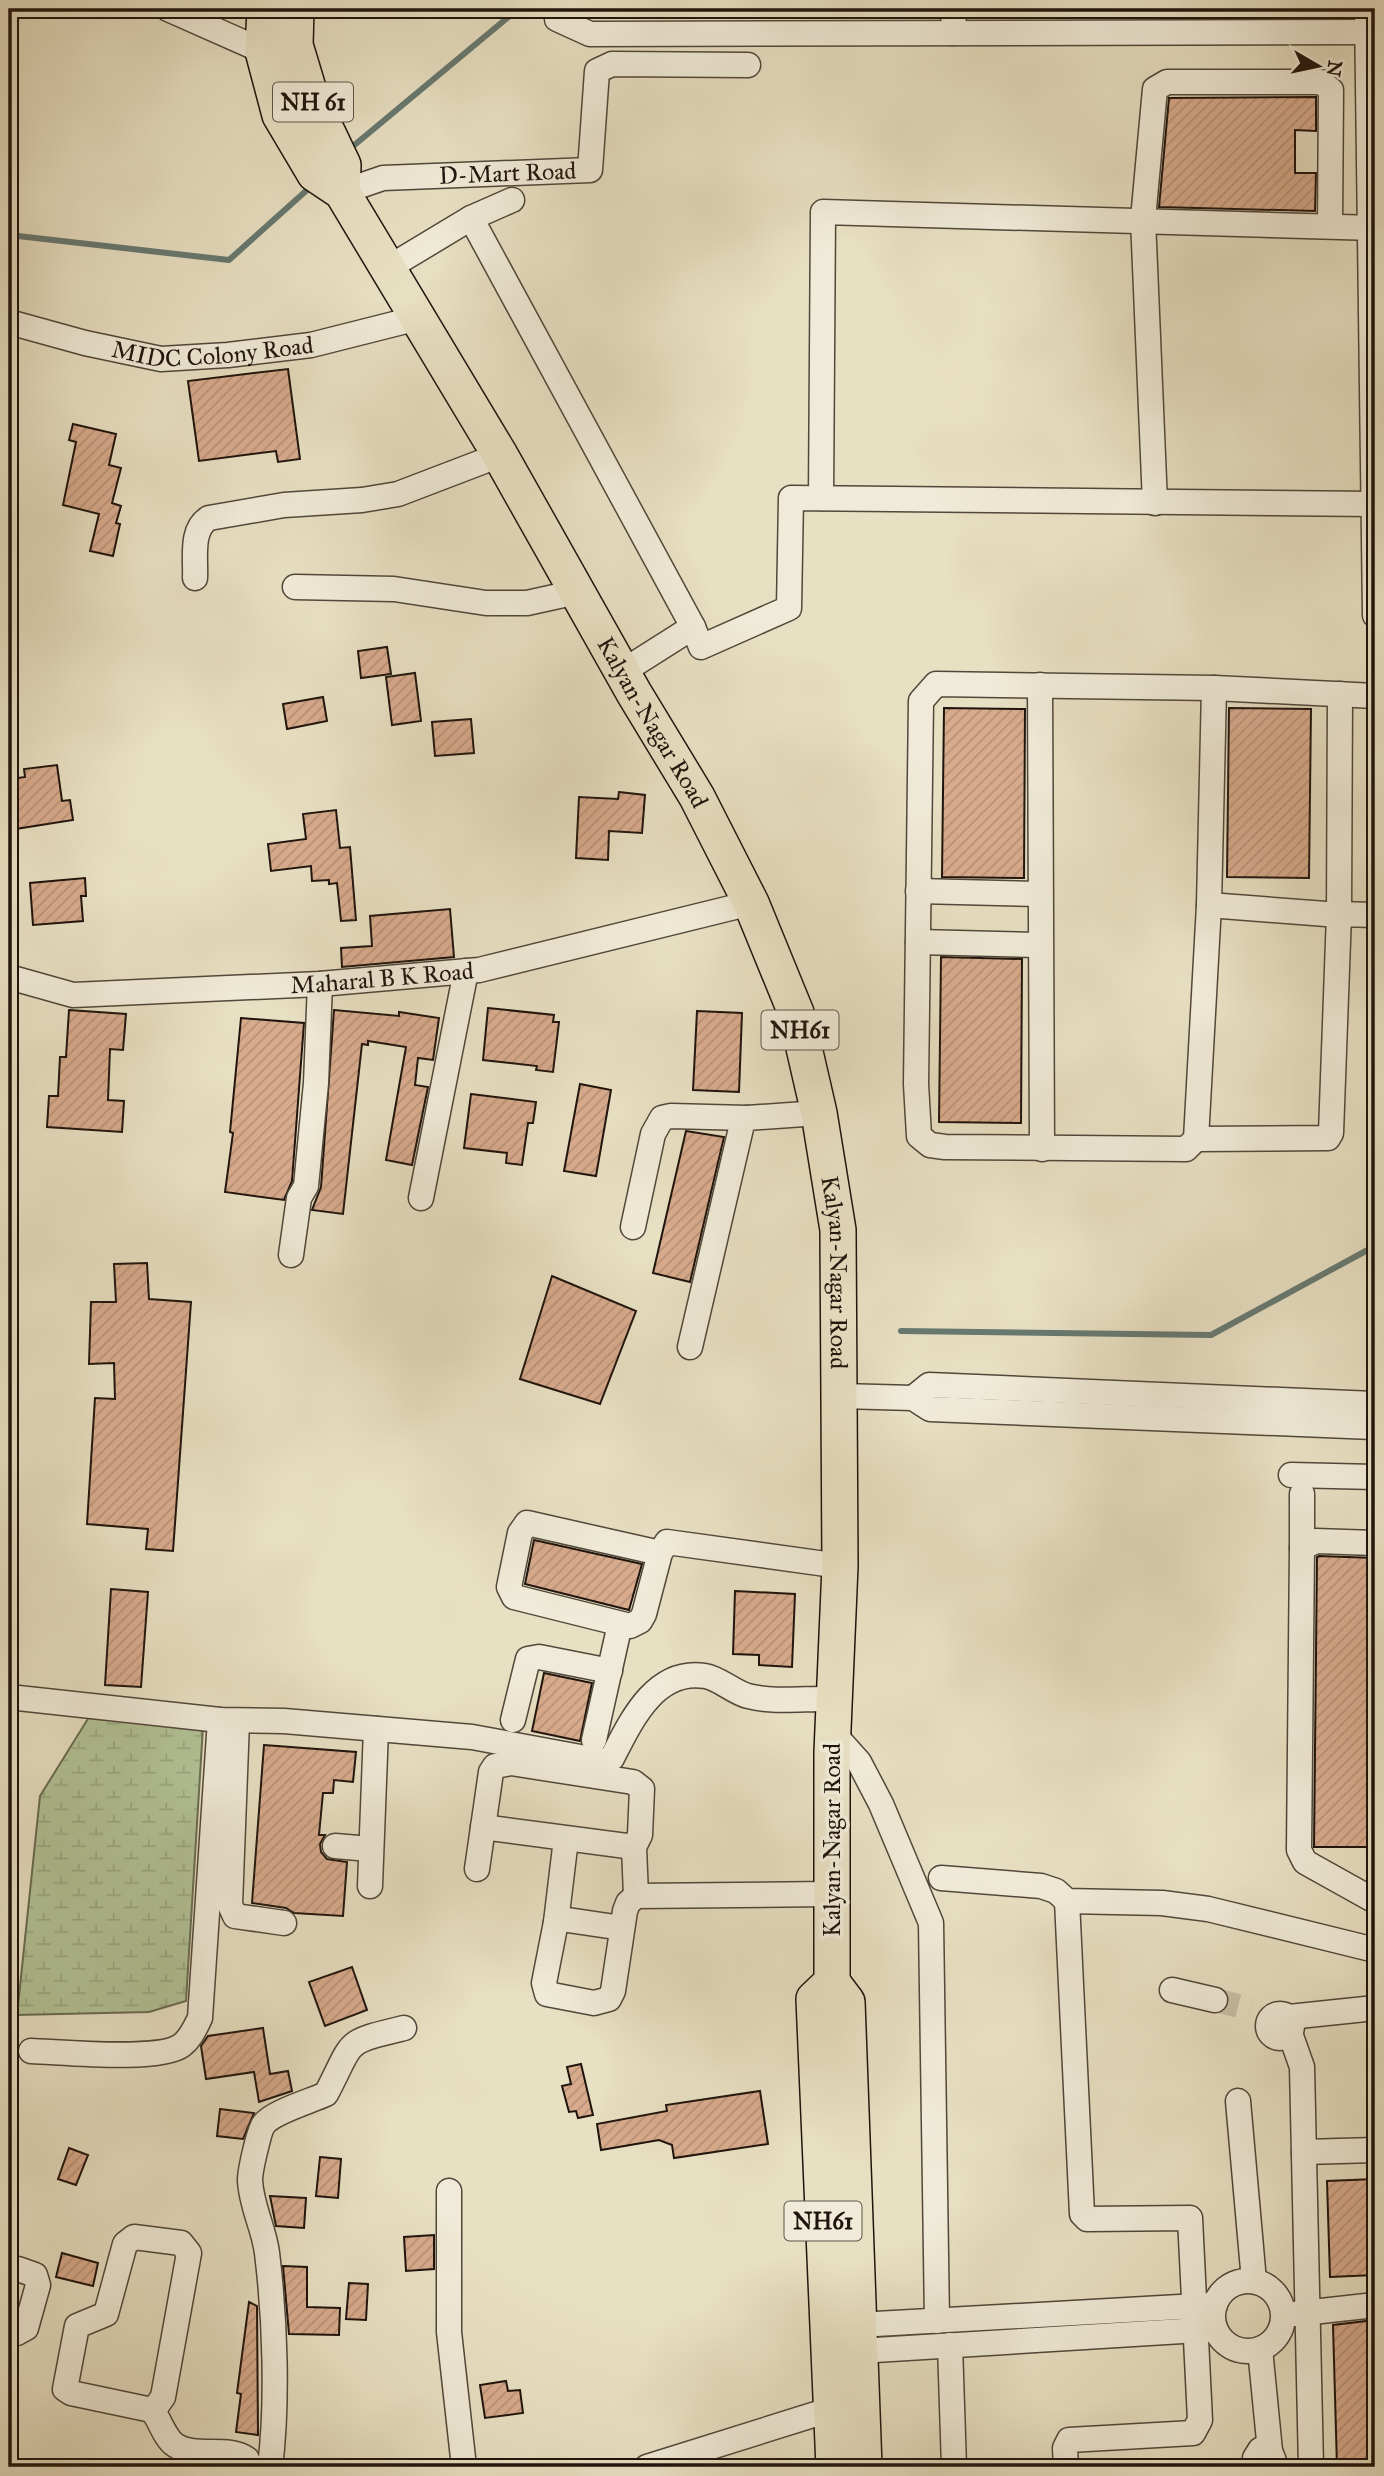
<svg xmlns="http://www.w3.org/2000/svg" width="1384" height="2476" font-family="'IM FELL Great Primer',serif">
<defs>
<pattern id="wetland-marsh" width="20" height="14" patternUnits="userSpaceOnUse" patternTransform="scale(1.75)"><rect width="20" height="14" fill="#b2c397"/><path d="M1 5h8M5 5V1M11 12h8M15 12V8" fill="none" stroke="#99a781"/></pattern>
<pattern id="building-hatch" width="6" height="6" patternUnits="userSpaceOnUse" patternTransform="scale(1.75)"><rect width="6" height="6" fill="#d8ab8d"/><path d="M-1 1l2-2M0 6l6-6M5 7l2-2" fill="none" stroke="#b99278"/></pattern>
</defs>
<rect width="100%" height="100%" fill="#e8e0c3"/>
<filter id="stains"><feTurbulence type="fractalNoise" baseFrequency=".00286" numOctaves="4"/><feColorMatrix values="0 0 0 0 .2 0 0 0 0 .09 0 0 0 0 .02 0 0 0 .5 -.17"/></filter>
<radialGradient id="worn" r=".72"><stop offset=".6" stop-color="#630" stop-opacity="0"/><stop offset="1" stop-color="#630" stop-opacity=".3"/></radialGradient>
<path fill="url(#wetland-marsh)" stroke="#686c52" stroke-width="2" d="M94,1709l109,18 -17,274 -37,11 -132,3 23,-219z"/>
<g fill="none" stroke-linecap="round" stroke-linejoin="round">
<path stroke="#677971" stroke-width="6" d="M352,147l166,-138
M9,235l220,25 78,-70
M901,1331l310,4 164,-89"/>
</g>
<path fill="url(#building-hatch)" stroke="#1f140d" stroke-width="2" d="M1316,97v34l-21,-1v43h21l-1,38 -156,-4 10,-109z
M288,369l12,90 -22,3 -2,-11 -77,10 -11,-80z
M73,424l43,10 -7,31 12,3 -9,35 9,3 -5,17 4,1 -7,32 -23,-5 9,-37 -36,-9 13,-63 -7,-2z
M387,647l4,27 -30,4 -3,-27z
M415,673l6,48 -29,4 -6,-48z
M323,697l4,24 -40,8 -4,-25z
M944,708l81,1 -1,169 -82,-1z
M1229,708l82,1 -2,169 -82,-1z
M471,719l3,34 -39,3 -3,-34z
M57,765l5,36 8,-1 3,20 -64,10v-31l5,-1 -3,-19 14,-2 -1,-8z
M619,792l26,3 -3,38 -33,-2 -1,29 -32,-2 3,-61 39,2z
M336,810l4,38 10,-1 6,73 -15,1 -4,-38 -8,1v-4l-17,1 -1,-15 -40,5 -3,-27 38,-5 -3,-25z
M85,878l1,18h-5l2,25 -50,4 -3,-42z
M450,909l4,48 -112,10 -1,-19 31,-2 -2,-30z
M941,957l81,2 -1,164 -82,-1z
M488,1008l66,7 -1,7h6l-6,50 -17,-2 1,-4 -54,-6z
M69,1010l57,4 -3,36 -13,-1 -2,51 16,1 -2,31 -75,-5 2,-31h9l2,-39h6z
M334,1010l65,6v-4l40,6 -6,42 -15,-2 -3,27 13,2 -16,78 -26,-5 20,-113 -38,-6v4l-6,-1 -19,170 -31,-4 9,-23z
M697,1011l45,2 -3,79 -46,-2z
M241,1018l63,5 -12,158 -8,19 -59,-8 8,-59 -3,-1z
M580,1084l31,6 -15,86 -32,-5z
M471,1094l65,8 -3,21h-5l-6,42 -16,-2 1,-10 -43,-5z
M686,1131l38,6 -34,145 -37,-9z
M147,1263l2,36 42,3 -18,249 -27,-2 2,-20 -61,-5 8,-126 20,1 -1,-36 -25,1 2,-62h25l-2,-38z
M552,1276l84,35 -36,93 -80,-25z
M534,1540l108,24 -13,46 -104,-26z
M1319,1556l56,2v289h-61l3,-290z
M111,1589l37,3 -7,95 -36,-2z
M735,1591l60,3 -3,73 -33,-2v-10l-26,-1z
M544,1673l48,10 -12,58 -48,-10z
M264,1745l92,7 -3,30 -19,-2 -1,13h-10l-4,42h6l-5,9 1,8 6,7 20,3 -4,54 -49,-3 -8,-5 -34,-5z
M352,1967l15,43 -42,16 -16,-44z
M263,2028l7,46 18,-3 4,20 -33,11 -5,-30 -48,7 -5,-33 7,-10z
M581,2064l12,51 -15,3 -2,-7 -7,1 -7,-26 9,-2 -4,-17z
M760,2091l8,53 -94,14 -2,-13 -13,-5 -58,10 -4,-26 70,-13 -1,-6z
M220,2109l34,4 -11,26 -26,-3z
M69,2148l19,7 -12,30 -18,-6z
M320,2157l21,2 -3,39 -22,-2z
M1375,2179v96l-45,2 -3,-96z
M270,2196l36,2 -2,30 -28,-2z
M434,2235v34l-28,2 -2,-34z
M62,2253l36,10 -5,23 -37,-9z
M283,2266l24,1v40l33,1 -1,27 -50,-1z
M349,2283l19,1 -2,36 -20,-1z
M249,2302l8,4 1,129 -22,-3 5,-38 -4,-1z
M1375,2320v147h-38l-4,-142z
M506,2381l2,10 12,-1 3,23 -38,5 -5,-33z"/>
<g fill="none" stroke-linecap="round" stroke-linejoin="round">
<path stroke="#cac1a8" stroke-width="24" stroke-dasharray="24 12" stroke-linecap="butt" d="M1215,2000l35,9"/>
<defs>
<g id="minor">
<path d="M168,9l95,42 13,-2"/>
<path d="M557,9v10l33,15 785,-2"/>
<path d="M1367,9l8,606"/>
<path d="M953,33l1,-24"/>
<path id="s1" d="M342,192l41,-14 207,-8 7,-99 15,-7 136,1"/>
<path d="M471,218l41,-18"/>
<path d="M388,268l83,-50 222,409 -71,45"/>
<path id="s2" d="M9,322l76,21 76,16 67,-4 83,-10 107,-27"/>
<path d="M821,498l2,-286 552,16"/>
<path d="M1155,503l-12,-284 12,-130 12,-7h154l10,8 -1,136"/>
<path d="M195,578c1,-19 -5,-49 14,-60l75,-13 78,-5 36,-6 102,-39"/>
<path d="M295,587l99,2 92,14h41l50,-11"/>
<path d="M693,627l8,20 88,-39 2,-110 584,6"/>
<path d="M1040,685l2,464"/>
<path d="M1214,688l-5,217 117,9h13l1,-220"/>
<path d="M918,891l121,3"/>
<path d="M1209,905l-13,234 -10,10 -241,-2 -15,-2 -11,-9 -3,-52 5,-383 15,-17 278,4 161,8"/>
<path d="M918,942l121,3"/>
<path id="s3" d="M9,977l64,18 247,-11 159,-14 272,-67"/>
<path d="M1196,1139l132,-1 3,-5 8,-219 36,1"/>
<path d="M421,1198l45,-227"/>
<path d="M633,1227l20,-93 9,-16 9,-2 76,2"/>
<path d="M291,1255l8,-57 7,-12 10,-103 4,-99"/>
<path d="M690,1347l52,-223 5,-6 72,-5"/>
<path d="M841,1396l72,2 17,11 443,18"/>
<path d="M913,1398l16,-13 445,19"/>
<path d="M1291,1475l84,2"/>
<path d="M1302,1494v54"/>
<path d="M1375,1543l-59,-2 -14,7 -3,302 6,12 70,39"/>
<path d="M660,1553l-133,-30 -7,10 -11,54 5,10 116,29 10,-5 4,-7 16,-61 7,-11 173,24"/>
<path d="M9,1697l211,23 64,1 188,16 130,24 10,-3c19,-37 43,-90 93,-82 14,2 28,16 43,20 27,7 58,2 86,3"/>
<path d="M513,1720l15,-61 11,-2 71,14"/>
<path d="M237,1721l-7,184 5,11 49,7"/>
<path d="M833,1733l26,29 22,42 50,119 6,398"/>
<path d="M594,1740l26,-116"/>
<path d="M483,1827l151,20"/>
<path d="M335,1846l35,3"/>
<path d="M477,1869l14,-97 4,-6 16,-3 122,19 9,7 -2,46 -6,12 2,49"/>
<path d="M941,1878l100,8 15,5 11,10 95,2 46,6 167,41"/>
<path d="M370,1886l6,-157"/>
<path d="M556,1922l10,-83"/>
<path d="M622,1928l-61,-9 -5,3 -12,61 3,11 47,9 15,-4 4,-8 12,-80 3,-8 8,-7 194,-2"/>
<path d="M1172,1990l43,10"/>
<circle cx="1280" cy="2026" r="12"/>
<path d="M1289,2017l86,-9"/>
<path d="M1290,2033l12,34 9,400"/>
<path d="M31,2051c32,1 129,11 151,-6 9,-7 13,-17 18,-27l20,-298"/>
<path d="M1238,2101l16,180"/>
<path d="M1304,2152l71,-2"/>
<path d="M449,2191v141l15,135"/>
<circle cx="1248" cy="2316" r="35"/>
<path d="M1294,2314l81,-9"/>
<path d="M858,2325l357,-20"/>
<path d="M9,2332l8,1 9,-5 12,-43 -3,-10 -17,-6"/>
<path d="M950,2345l4,122"/>
<path d="M1260,2349l10,102"/>
<path d="M859,2351l356,-22"/>
<path d="M153,2411l10,-14 26,-144 -8,-10 -47,-6 -9,7 -19,70 -29,12 -12,63 6,4 76,16 6,2c7,10 12,27 22,34 21,14 52,0 72,14l2,8"/>
<path d="M270,2467c8,-64 5,-149 -3,-214 -3,-25 -16,-47 -17,-73 0,-9 9,-50 14,-56 9,-12 47,-23 62,-30 29,-55 16,-51 78,-66"/>
<path d="M647,2467l185,-58 15,-2"/>
<path d="M1066,2467l-1,-19 4,-8 124,-7 7,-13 -10,-202 -103,1 -5,-5 -15,-313"/>
<path d="M1258,2467l-3,-9 5,-8 10,1 4,10"/>
</g>
<g id="highway">
<path id="s4" d="M265,9l-2,42 17,64 35,59 27,18 158,263 134,238 63,104 54,106 45,110 23,100 19,117 2,336 -8,186v230l-18,17 20,468"/>
<path d="M296,9l-1,36 16,53 32,67 -1,27"/>
<path d="M832,1982l15,20 17,465"/>
</g>
</defs>
<use href="#minor" stroke="#51473a" stroke-width="27"/>
<use href="#highway" stroke="#1f140d" stroke-width="38"/>
<use href="#minor" stroke="#f0ebd8" stroke-width="24"/>
<use href="#highway" stroke="#e8e0c3" stroke-width="35"/>
</g>
<g text-anchor="middle" dominant-baseline="central" stroke-width="7" stroke-linejoin="round" paint-order="stroke">
<g fill="#f0ebd8" stroke="#5e544a" stroke-width="2">
<rect x="273" y="82.5" width="80" height="39" rx="5"/>
<rect x="761.5" y="1010.5" width="77" height="39" rx="5"/>
<rect x="784.5" y="2201.5" width="77" height="39" rx="5"/>
</g>
<g font-size="23" font-weight="bold" fill="#1f140d">
<text x="313" y="102">NH 61</text>
<text x="800" y="1030">NH61</text>
<text x="823" y="2221">NH61</text>
</g>
<g font-size="24" fill="#1f140d" stroke="#f0ebd8">
<text stroke="none"><textPath href="#s1" startOffset="168">D-Mart Road</textPath></text>
<text stroke="none"><textPath href="#s2" startOffset="208">MIDC Colony Road</textPath></text>
<text stroke="none"><textPath href="#s4" startOffset="824">Kalyan-Nagar Road</textPath></text>
<text stroke="none"><textPath href="#s3" startOffset="376">Maharal B K Road</textPath></text>
<text stroke="none"><textPath href="#s4" startOffset="1412">Kalyan-Nagar Road</textPath></text>
<text transform="translate(832 1840) rotate(-90)">Kalyan-Nagar Road</text>
</g>
</g>
<rect width="1384" height="2476" fill="none" stroke="#e8e0c3" stroke-width="35"/>
<rect x="10" y="10" width="1363" height="2455" fill="none" stroke="#1f140d" stroke-width="3.5"/>
<rect x="18" y="18" width="1349" height="2441" fill="none" stroke="#1f140d" stroke-width="2"/>
<g transform="translate(1318 66) rotate(99)" stroke="#f0ebd8" stroke-width="5" paint-order="stroke">
<path d="M0-5L12 26L0 18L-12 26Z" fill="#1f140d"/>
<text y="-10" font-size="19" font-weight="bold" text-anchor="middle" fill="#1f140d">N</text>
</g>
<rect width="100%" height="100%" filter="url(#stains)"/>
<rect width="100%" height="100%" fill="url(#worn)"/>
</svg>
